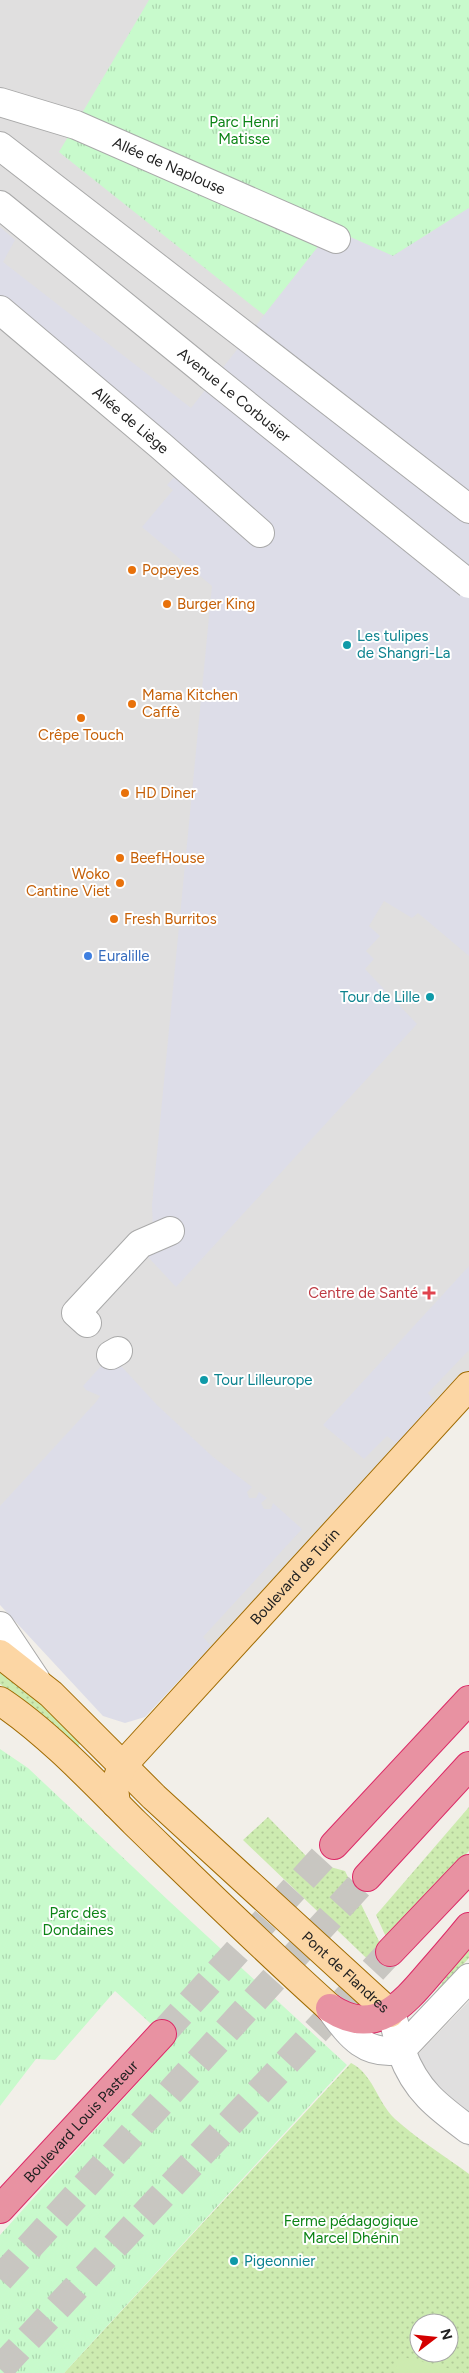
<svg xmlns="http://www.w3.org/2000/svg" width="469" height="2373" font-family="Figtree,sans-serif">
<defs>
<pattern id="grass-dots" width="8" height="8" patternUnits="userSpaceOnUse" patternTransform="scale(1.25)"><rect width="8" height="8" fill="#cdebb0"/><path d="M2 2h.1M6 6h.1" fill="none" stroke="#b0c997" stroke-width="1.8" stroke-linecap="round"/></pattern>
<pattern id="park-tufts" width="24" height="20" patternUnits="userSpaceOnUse" patternTransform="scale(1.25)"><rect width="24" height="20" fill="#c8facc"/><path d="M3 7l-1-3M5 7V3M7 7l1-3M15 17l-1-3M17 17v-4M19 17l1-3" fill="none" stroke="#acd6af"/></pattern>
</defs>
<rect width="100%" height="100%" fill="#f2efe9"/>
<path fill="#e0dfdf" d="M0,0h469v1398l-249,279 -190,-185 -30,31z
M469,2001v146l-73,-70z"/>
<path fill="url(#grass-dots)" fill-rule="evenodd" d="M0,1669l11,7 71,65 -6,8 -76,-65z
M469,1807v44l-83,86 -10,-22z
M268,1817l44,45 33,9 46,95 -8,8 -140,-134z
M469,1947v11l-42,45z
M351,2063c22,11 26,39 44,56 22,20 50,37 74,55v199h-405zM419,2323h30v30h-30z"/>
<path fill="url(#park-tufts)" d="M149,0h320v208l-76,48 -61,-27 -68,86 -205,-163z
M0,1749l28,19 141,133 178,164 -283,308h-64v-138l173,-191 -58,-53 -60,69 -19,-1 -36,47z"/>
<path fill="#cdebb0" d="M399,2356l64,16v1h-69z"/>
<path fill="#dddde8" d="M469,208v748l-51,-43 -6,5 -28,-17 -15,25 11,10 -14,15 8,8 -9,10 52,55 -241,263 -28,-30 5,-29 -1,-23 60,-619 -70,-59 31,-37 -6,-5 9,-10 -176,-148v-100l15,13 -12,22 188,146 141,-179 61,27z
M469,1266v84l-41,43 7,9 -38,42 -10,-8 -23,23 -41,-34z
M111,1355l46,50 56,52 39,30 -5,5 2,6h7l3,-6 8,6 -6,5 3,6h7l2,-6 29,26 -99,108 8,9 -66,71 -20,6 -22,-7 -103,-111v-99l96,-104 4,-6 -14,-6 -3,-4z"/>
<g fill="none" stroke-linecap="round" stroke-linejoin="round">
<path stroke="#c8c6c1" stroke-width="28" stroke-dasharray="28 14" stroke-linecap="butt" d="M162,2034l172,-189
M0,2279l367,-402
M0,2369l390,-417"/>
<defs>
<g id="minor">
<path id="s1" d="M0,102l76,23 260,114"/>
<path d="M0,146l469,363"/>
<path d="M0,205l209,170"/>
<path id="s2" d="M0,310l161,136 99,87"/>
<path d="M87,1323l-11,-10 64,-69 30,-13"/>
<path d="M111,1355l7,-4"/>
<path d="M0,1626l36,54"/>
<path d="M330,2008c20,27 34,48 71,42"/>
<path d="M390,2013c7,13 7,27 12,40 14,38 36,54 67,77"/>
<path d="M401,2050l68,-72"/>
</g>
<g id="major">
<path id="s3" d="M0,1654l51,40 103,103 236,216"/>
<path d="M0,1701c47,31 95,82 135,122 64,62 128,125 195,185"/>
<path id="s4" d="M116,1804l-2,-16 8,-22 347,-380"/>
</g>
<g id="highway">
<path d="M334,1845l135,-145"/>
<path d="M367,1877l102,-111"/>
<path d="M390,1952l79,-83"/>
<path d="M330,2008c44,29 72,-2 99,-34 14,-16 27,-31 40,-47"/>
<path id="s5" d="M0,2209l162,-175"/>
</g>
</defs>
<use href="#minor" stroke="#a9a9a9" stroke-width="30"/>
<use href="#major" stroke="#a06b00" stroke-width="30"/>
<use href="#highway" stroke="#dc2a67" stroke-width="30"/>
<use href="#minor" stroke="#fff" stroke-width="28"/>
<use href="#major" stroke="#fcd6a4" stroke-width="28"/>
<use href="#highway" stroke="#e892a2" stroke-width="28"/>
<defs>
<path id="minor-bridge" d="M209,375l260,209"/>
</defs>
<use href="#minor-bridge" stroke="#a9a9a9" stroke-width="30" stroke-linecap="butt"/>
<use href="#minor-bridge" stroke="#fff" stroke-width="28"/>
</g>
<g fill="#e8710a" stroke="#fff" stroke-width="2">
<circle cx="132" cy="570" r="5"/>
<circle cx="167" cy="604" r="5"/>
<circle cx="132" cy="704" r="5"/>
<circle cx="81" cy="718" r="5"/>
<circle cx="125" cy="793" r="5"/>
<circle cx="120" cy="858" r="5"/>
<circle cx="120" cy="883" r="5"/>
<circle cx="114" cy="919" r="5"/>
</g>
<g fill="#0f9aa8" stroke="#fff" stroke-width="2">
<circle cx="347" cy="645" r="5"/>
<circle cx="430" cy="997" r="5"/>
<circle cx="204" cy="1380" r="5"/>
<circle cx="234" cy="2261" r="5"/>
</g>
<circle fill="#3f7fe0" stroke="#fff" stroke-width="2" cx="88" cy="956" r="5"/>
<path fill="#e0444e" stroke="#fff" stroke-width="2" d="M426.5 1285.5h5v5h5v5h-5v5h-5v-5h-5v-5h5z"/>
<g text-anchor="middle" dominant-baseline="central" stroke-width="4" stroke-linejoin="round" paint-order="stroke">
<g font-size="15" fill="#0c8416" stroke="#fff">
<text x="244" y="122">Parc Henri<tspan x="244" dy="17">Matisse</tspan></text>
<text x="78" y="1913">Parc des<tspan x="78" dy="17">Dondaines</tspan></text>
<text x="351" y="2221">Ferme pédagogique<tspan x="351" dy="17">Marcel Dhénin</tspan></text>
</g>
<g font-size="15" fill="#222" stroke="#fff">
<text stroke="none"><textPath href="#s1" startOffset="181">Allée de Naplouse</textPath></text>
<text transform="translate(234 395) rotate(39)">Avenue Le Corbusier</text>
<text stroke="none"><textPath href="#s2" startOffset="171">Allée de Liège</textPath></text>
<text stroke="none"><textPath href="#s4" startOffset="296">Boulevard de Turin</textPath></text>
<text stroke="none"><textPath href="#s3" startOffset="470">Pont de Flandres</textPath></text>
<text stroke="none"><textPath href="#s5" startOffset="119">Boulevard Louis Pasteur</textPath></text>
</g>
<g font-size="15" fill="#c56008" stroke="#fff" text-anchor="start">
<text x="142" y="570">Popeyes</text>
<text x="177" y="604">Burger King</text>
<text x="142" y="695">Mama Kitchen<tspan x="142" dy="17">Caffè</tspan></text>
<text x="81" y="735" text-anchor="middle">Crêpe Touch</text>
<text x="135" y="793">HD Diner</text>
<text x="130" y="858">BeefHouse</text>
<text x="110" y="874" text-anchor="end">Woko<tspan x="110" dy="17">Cantine Viet</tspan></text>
<text x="124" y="919">Fresh Burritos</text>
</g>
<g font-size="15" fill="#0d838f" stroke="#fff" text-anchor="start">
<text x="357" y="636">Les tulipes<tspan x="357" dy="17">de Shangri-La</tspan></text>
<text x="420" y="997" text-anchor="end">Tour de Lille</text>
<text x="214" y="1380">Tour Lilleurope</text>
<text x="244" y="2261">Pigeonnier</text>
</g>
<g font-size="15" fill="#366cbe" stroke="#fff" text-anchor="start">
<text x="98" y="956">Euralille</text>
</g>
<g font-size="15" fill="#be3a42" stroke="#fff" text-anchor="end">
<text x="418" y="1293">Centre de Santé</text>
</g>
</g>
<g transform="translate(434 2338) rotate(74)"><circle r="24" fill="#ffffff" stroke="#a7a7a7"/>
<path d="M0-4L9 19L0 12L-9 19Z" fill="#d40000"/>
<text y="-8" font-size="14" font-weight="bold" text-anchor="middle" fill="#222222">N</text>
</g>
</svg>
